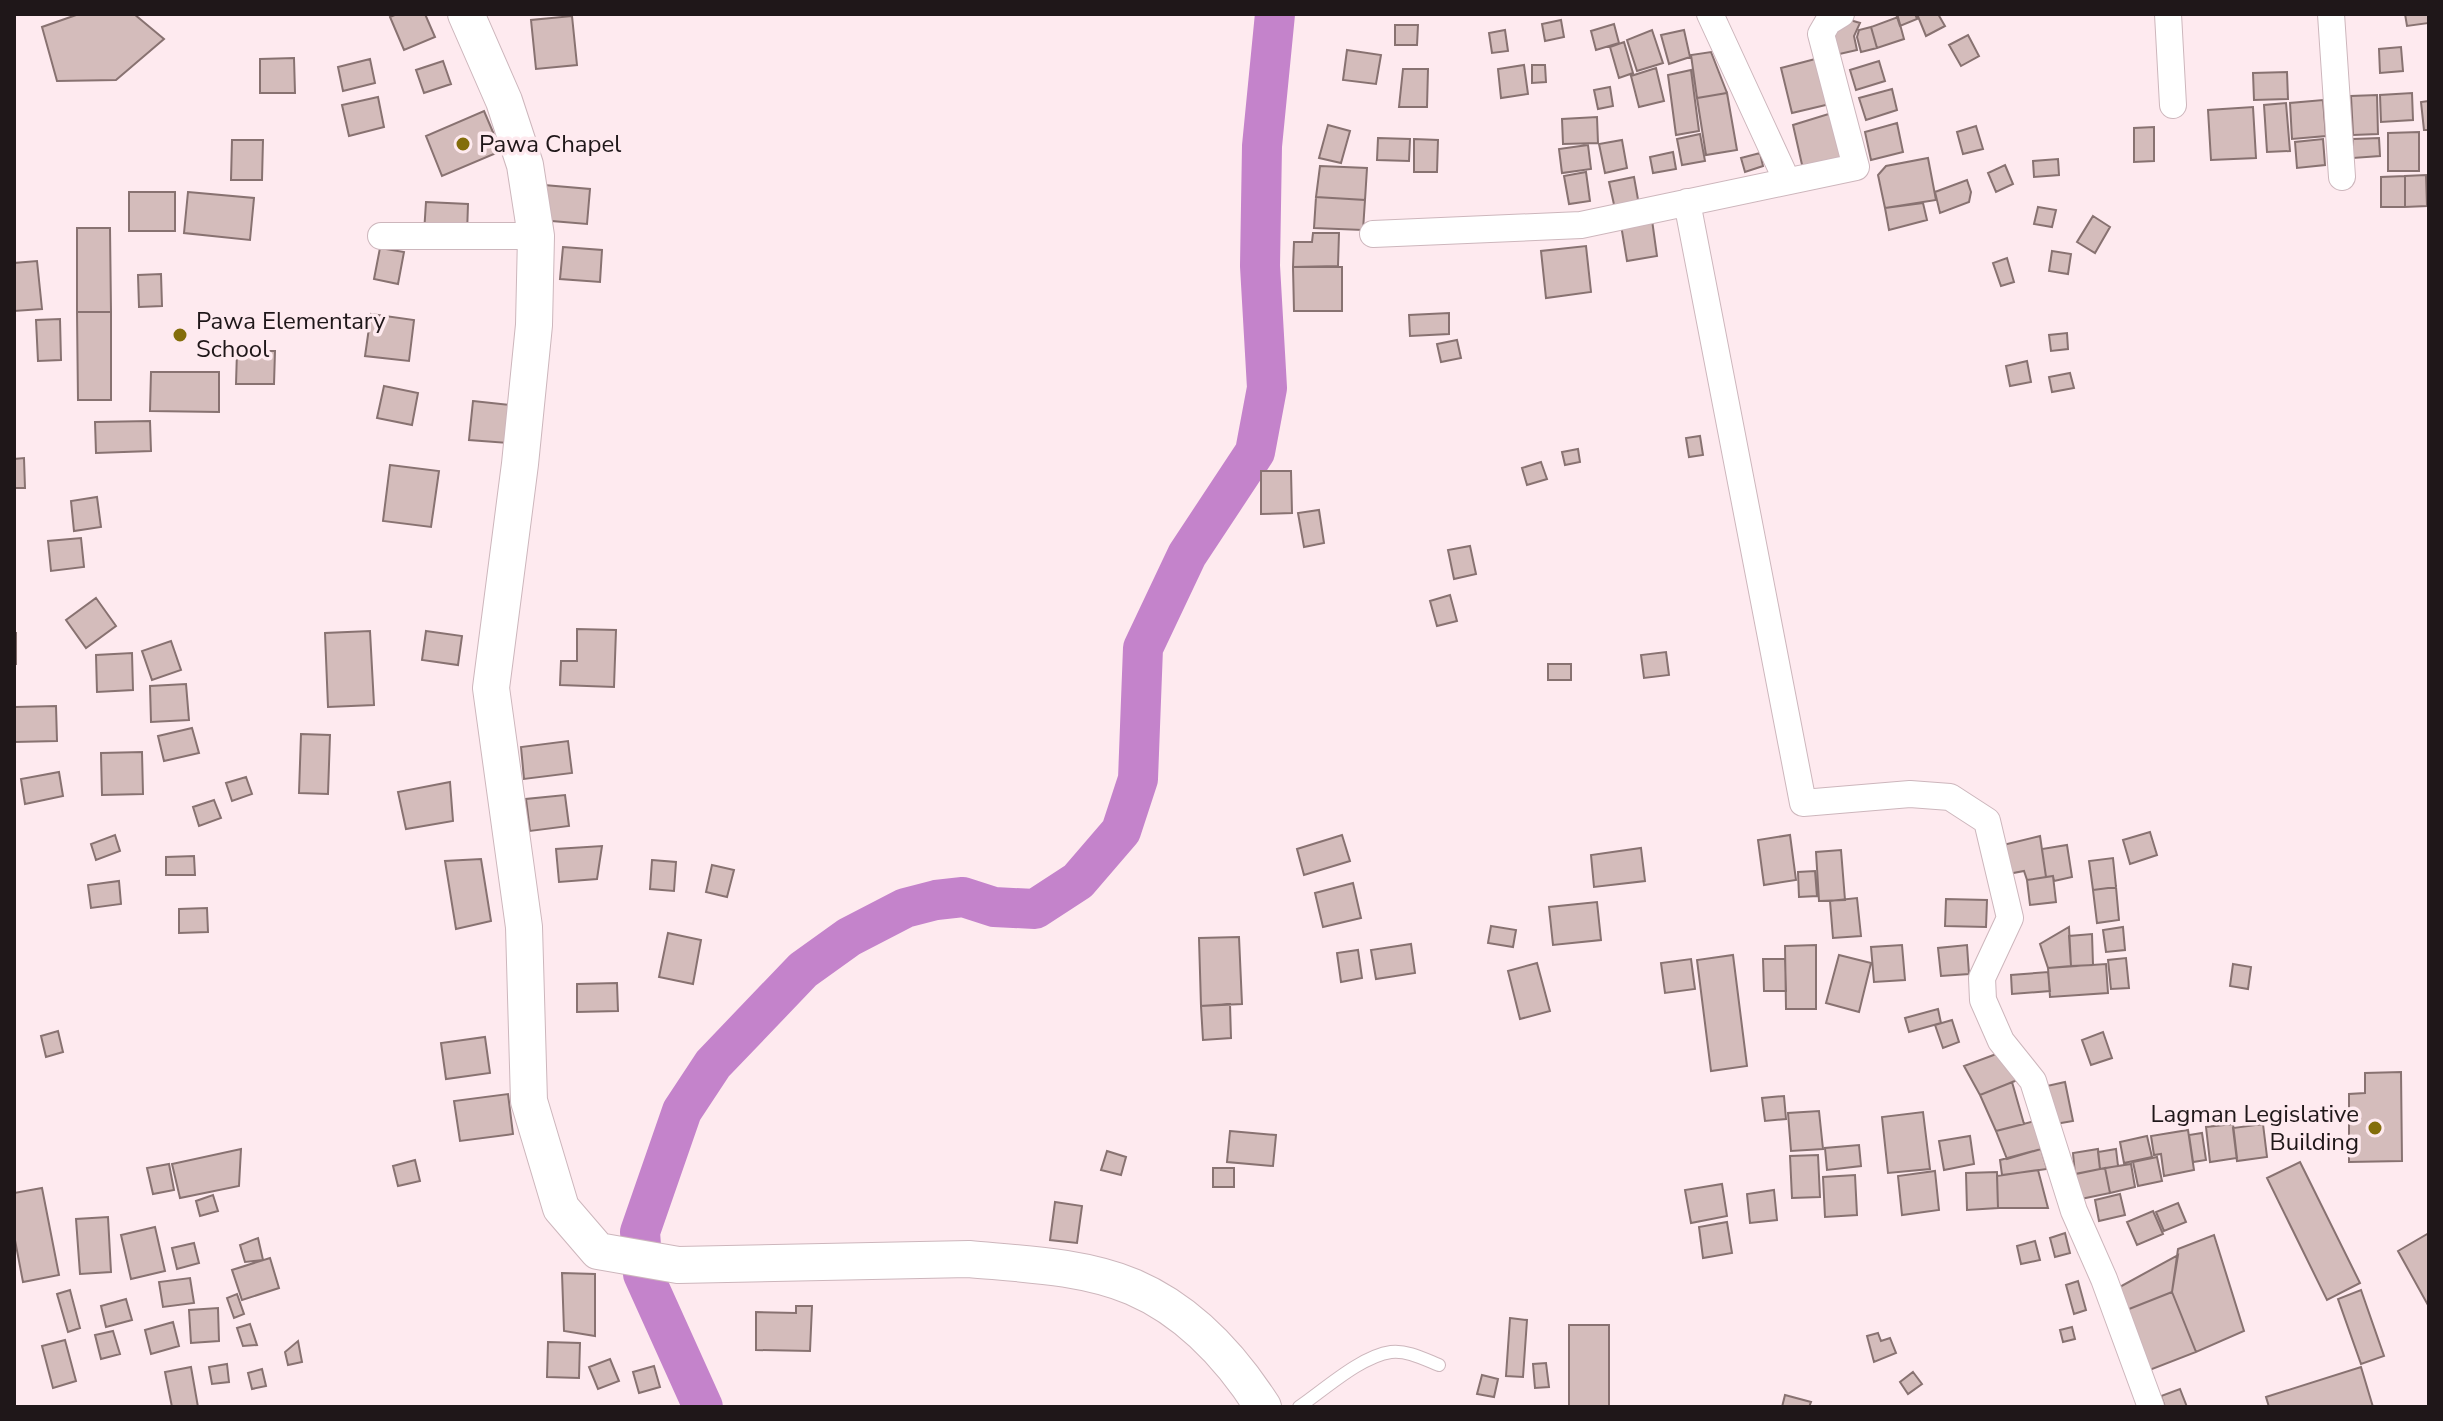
<svg xmlns="http://www.w3.org/2000/svg" width="2443" height="1421" font-family="'Nunito Sans',sans-serif">
<rect width="100%" height="100%" fill="#feeaef"/>
<g fill="none" stroke-linecap="round" stroke-linejoin="round">
<path stroke="#c483cb" stroke-width="40" d="M703,1407l-60,-133 -3,-42 42,-121 31,-47 90,-94 46,-33 56,-29 31,-8 27,-3 31,10 41,2 43,-28 43,-50 17,-52 5,-131 44,-93 68,-103 12,-64 -7,-122 2,-120 13,-132"/>
</g>
<path fill="#d4bcbb" stroke="#887271" stroke-width="2" d="M79,14h55l30,25 -48,41 -59,1 -15,-54z
M397,14h28l10,23 -31,13 -14,-33z
M1896,14h19l2,5 -17,7z
M1917,14h21l7,12 -19,10z
M2405,14h24v9l-22,3z
M572,16l5,49 -41,4 -5,-49z
M1898,17l6,22 -27,9 -6,-21z
M1561,20l3,17 -19,4 -3,-17z
M1850,20l10,3 -6,13 3,14 -22,5 -1,-29z
M1614,24l5,19 -23,7 -5,-19z
M1395,25h23l-1,20h-22z
M1871,27l6,21 -16,4 -4,-15 2,-7z
M1505,30l3,21 -16,2 -3,-20z
M1652,30l11,33 -26,8 -10,-31z
M1684,30l6,27 -21,7 -8,-29z
M1968,35l11,21 -18,10 -12,-21z
M1624,42l9,31 -14,5 -9,-31z
M2401,47l2,24 -23,2 -1,-24z
M1347,50l34,5 -5,29 -33,-4z
M1711,52l16,41 -30,5 -6,-43z
M294,58l1,35h-35v-34z
M1819,58l11,46 -38,9 -11,-45z
M370,59l5,24 -32,8 -5,-24z
M443,61l8,23 -27,9 -8,-23z
M1879,61l6,20 -29,9 -6,-20z
M1524,65l4,29 -27,4 -3,-29z
M1532,65h13l1,17 -14,1z
M1656,68l8,33 -25,6 -8,-31z
M1403,69h25l-1,38h-28z
M1691,70l8,61 -23,4 -8,-60z
M2287,72l1,27 -34,1 -1,-27z
M1610,87l3,19 -15,3 -4,-19z
M1892,89l5,21 -31,10 -7,-22z
M1727,93l10,57 -31,5 -9,-57z
M2412,93l1,27 -32,2 -1,-27z
M2377,95l1,39 -25,1 -2,-39z
M378,97l6,30 -35,9 -7,-31z
M2323,100l3,36 -34,3 -2,-36z
M2429,101v29h-5l-3,-28z
M2286,103l4,48 -23,1 -3,-47z
M2253,107l3,51 -45,2 -3,-50z
M484,111l17,40 -59,25 -16,-40z
M1835,112l13,49 -45,8 -10,-44z
M1597,117l1,26 -35,1 -1,-25z
M1897,123l6,29 -32,8 -6,-28z
M1328,125l22,6 -9,32 -22,-5z
M1976,126l7,23 -20,5 -6,-22z
M2154,127v34l-20,1v-34z
M2419,132v39h-31v-38z
M1700,134l5,27 -23,4 -5,-26z
M1378,138l32,1 -1,22 -32,-1z
M2379,138l1,18 -27,2v-19z
M1414,139l24,1 -1,32h-23z
M2323,139l2,26 -28,3 -2,-26z
M232,140h31l-1,40h-31z
M1622,140l5,28 -22,5 -6,-29z
M1588,145l3,24 -29,4 -3,-24z
M1673,152l3,17 -23,4 -3,-16z
M1760,153l3,13 -18,6 -4,-14z
M1928,158l8,42 -51,8 -7,-33 8,-9z
M2058,159l1,16 -25,2 -1,-16z
M2005,165l8,19 -17,8 -8,-19z
M1320,166l47,2 -2,32 -49,-3z
M1586,172l4,29 -21,3 -5,-28z
M2426,175l1,31 -22,1v-31z
M2405,176v31h-24v-30z
M1634,177l5,28 -24,4 -6,-27z
M1967,180l4,12 -2,10 -29,11 -5,-21z
M544,185l46,4 -3,35 -47,-4z
M129,192h46v39h-46z
M188,192l66,6 -4,42 -66,-7z
M1316,197l49,3 -2,30 -49,-2z
M426,202l42,2 -1,30 -43,-1z
M1923,203l4,17 -38,10 -4,-22z
M2038,207l18,3 -4,17 -18,-3z
M2093,216l17,11 -15,26 -18,-11z
M1652,220l5,36 -30,5 -6,-36z
M77,228h33l1,84h-34z
M1313,233h26l-1,33 -45,1 1,-25h18z
M1586,246l5,46 -45,6 -5,-47z
M563,247l39,3 -2,32 -40,-3z
M380,248l24,4 -6,32 -24,-5z
M2052,251l19,3 -3,20 -19,-3z
M2007,258l7,24 -13,4 -8,-23z
M37,261l5,48 -28,2v-48z
M1293,267h49v44h-48z
M161,274l1,32 -23,1 -1,-32z
M77,312h34v88h-33z
M1449,313v21l-39,2 -1,-21z
M371,314l43,6 -5,41 -44,-5z
M60,319l1,41 -23,1 -2,-41z
M2067,333l1,16 -17,2 -2,-16z
M1457,340l4,18 -20,4 -4,-18z
M237,351h38l-1,33h-38z
M2027,361l4,21 -21,4 -4,-20z
M151,372h68v40l-69,-1z
M2070,373l4,15 -22,4 -3,-15z
M384,386l34,7 -6,32 -35,-7z
M473,401l38,4 -3,38 -39,-3z
M150,421l1,30 -55,2 -1,-31z
M1700,436l3,19 -14,2 -3,-19z
M1578,449l2,13 -15,3 -3,-13z
M24,458l1,30h-11v-29z
M1541,462l6,17 -20,6 -5,-17z
M390,465l49,6 -8,56 -48,-6z
M1261,471h30l1,42 -31,1z
M97,497l4,30 -27,4 -3,-30z
M1319,510l5,33 -20,4 -6,-34z
M81,538l3,29 -33,4 -3,-30z
M1470,546l6,28 -22,5 -6,-29z
M1450,595l7,26 -20,5 -7,-25z
M96,598l20,28 -30,22 -20,-28z
M577,629l39,1 -2,57 -54,-2 1,-24h16z
M370,631l4,74 -46,2 -3,-74z
M426,631l36,5 -4,29 -36,-5z
M14,633h2v31h-2z
M171,641l10,29 -29,10 -10,-29z
M1666,652l3,23 -25,3 -3,-23z
M132,653l1,37 -36,2 -1,-37z
M1548,664h23v16h-23z
M186,684l3,36 -38,2 -1,-36z
M56,706l1,35 -42,1v-35z
M192,728l7,25 -35,8 -6,-25z
M301,734l29,1 -2,59 -29,-1z
M568,741l4,32 -48,6 -3,-32z
M142,752l1,42 -41,1 -1,-42z
M59,772l4,24 -38,8 -4,-25z
M246,777l6,17 -20,7 -6,-18z
M450,782l3,39 -47,8 -8,-37z
M565,795l4,31 -39,5 -4,-32z
M214,800l7,18 -22,8 -6,-19z
M2150,832l7,23 -27,9 -7,-24z
M115,835l5,16 -24,9 -5,-16z
M1342,835l8,26 -46,14 -7,-26z
M1790,835l6,45 -32,5 -6,-45z
M2040,836l6,41 -19,3 -3,-9 -16,3 -5,-29z
M2067,845l5,32 -18,4 -1,-5 -7,1 -4,-28z
M602,846l-5,33 -38,3 -3,-33z
M1641,848l4,33 -51,6 -3,-32z
M1841,850l4,50 -26,1 -3,-49z
M194,856l1,19h-29v-18z
M2113,858l3,29 -23,3 -4,-29z
M481,859l10,62 -35,8 -11,-68z
M652,860l24,2 -2,29 -24,-2z
M712,865l22,5 -7,27 -21,-5z
M1815,871l2,25 -18,1 -1,-25z
M2053,876l3,26 -26,3 -3,-25z
M119,881l2,23 -30,4 -3,-23z
M1353,883l8,35 -38,9 -8,-34z
M2116,887l3,33 -22,3 -4,-33z
M1857,898l4,38 -28,2 -3,-37z
M1946,899l41,1 -1,27 -41,-1z
M1597,902l4,38 -48,5 -4,-38z
M207,908l1,24 -29,1v-24z
M1491,926l25,4 -3,17 -25,-4z
M2069,927l2,39 -23,2 -8,-24z
M2123,927l2,23 -19,2 -3,-22z
M668,933l33,7 -8,44 -34,-7z
M2092,934l1,31 -22,1 -2,-30z
M1239,937l3,67 -41,2 -2,-68z
M1411,944l4,29 -39,6 -5,-29z
M1816,945v64h-30l-1,-63z
M1902,945l3,35 -31,2 -3,-35z
M1967,945l2,29 -28,2 -3,-28z
M1358,950l4,28 -21,4 -4,-29z
M1733,955l14,111 -36,5 -14,-111z
M1839,955l32,8 -12,49 -33,-9z
M2126,958l3,30 -18,1 -3,-29z
M1691,959l4,30 -30,4 -4,-30z
M1763,959h22l1,32h-22z
M1537,963l13,48 -30,8 -12,-48z
M2106,964l2,29 -58,4 -2,-29z
M2233,964l18,3 -3,22 -18,-3z
M2048,972l2,19 -38,3 -1,-19z
M617,983l1,28 -41,1v-28z
M1230,1004l1,34 -28,2 -2,-34z
M1938,1009l3,14 -32,9 -4,-14z
M1952,1020l7,22 -16,6 -8,-23z
M58,1031l5,21 -17,5 -5,-21z
M2103,1032l9,26 -21,7 -9,-25z
M485,1037l5,36 -44,6 -5,-36z
M1999,1053l21,26 -40,16 -16,-29z
M2401,1072l1,89 -53,1v-68l16,-1v-20z
M2012,1082l12,42 -28,7 -16,-36z
M2065,1082l8,39 -18,3 -8,-38z
M508,1094l5,40 -53,7 -6,-40z
M1784,1096l2,23 -21,2 -3,-23z
M1819,1111l4,38 -32,2 -3,-38z
M1923,1112l7,57 -42,4 -6,-56z
M2035,1121l6,28 -34,10 -11,-28z
M2233,1124l4,34 -27,4 -4,-35z
M2263,1124l4,33 -30,4 -4,-33z
M2188,1130l6,40 -30,6 -3,-22 -7,1 -3,-19z
M1230,1131l46,4 -3,31 -46,-4z
M2202,1133l4,27 -13,2 -4,-27z
M1970,1136l4,28 -30,6 -5,-29z
M2147,1136l5,21 -28,6 -4,-21z
M1859,1145l2,21 -34,4 -2,-22z
M241,1149l-2,37 -59,12 -8,-34z
M2041,1149l6,20 -45,6 -2,-15z
M2098,1149l2,20 -25,5 -2,-21z
M2116,1149l2,17 -18,3 -2,-17z
M1107,1151l19,6 -5,18 -20,-5z
M1818,1155l2,42 -28,1 -2,-42z
M2157,1157l5,24 -24,5 -5,-24z
M415,1160l5,21 -22,5 -5,-20z
M2300,1162l60,121 -33,17 -60,-122z
M169,1164l5,26 -21,4 -6,-26z
M2131,1164l4,23 -25,6 -5,-25z
M1213,1168h21v19h-21z
M2105,1168l5,25 -34,7 -5,-25z
M2038,1170l10,38h-50l-1,-32z
M1935,1171l4,39 -37,5 -4,-39z
M1997,1172l1,36 -31,2 -1,-37z
M1855,1175l2,40 -32,2 -2,-40z
M1722,1184l5,32 -36,7 -6,-33z
M42,1188l17,87 -36,7 -9,-47v-42z
M1774,1190l3,30 -27,3 -3,-29z
M2120,1194l5,21 -26,6 -4,-21z
M213,1195l5,16 -18,5 -4,-15z
M1055,1202l27,4 -5,37 -27,-3z
M2178,1203l8,19 -22,9 -8,-19z
M2153,1211l10,23 -26,11 -10,-23z
M108,1217l3,55 -31,2 -4,-55z
M1727,1222l5,31 -29,5 -4,-31z
M155,1227l10,44 -34,8 -10,-44z
M2065,1233l5,20 -15,4 -5,-19z
M2429,1233v74l-31,-56z
M2214,1235l30,96 -48,21 -24,-60 6,-43z
M258,1238l5,22 -18,2 -5,-17z
M2035,1241l5,19 -19,4 -4,-18z
M194,1243l5,20 -22,6 -5,-21z
M2178,1255l-6,37 -48,19 -8,-22z
M270,1258l9,30 -37,12 -10,-30z
M562,1273l33,1v62l-31,-5z
M190,1278l4,25 -31,4 -4,-25z
M2078,1281l8,29 -12,4 -8,-29z
M70,1290l10,38 -12,4 -11,-38z
M2361,1290l23,66 -23,8 -23,-65z
M2172,1292l24,60 -49,19 -23,-60z
M237,1294l7,20 -10,4 -7,-20z
M126,1299l6,21 -26,7 -5,-21z
M796,1306h16l-2,45 -54,-1v-38l40,1z
M218,1308l1,33 -28,2 -2,-33z
M1510,1318l17,2 -4,57 -17,-1z
M173,1322l6,24 -28,8 -6,-24z
M250,1324l7,21 -14,1 -6,-18z
M1569,1325h40v82h-40z
M2072,1327l3,12 -12,3 -3,-12z
M113,1331l7,23 -19,5 -6,-24z
M1878,1333l3,8 9,-3 6,15 -22,9 -7,-26z
M65,1340l11,41 -23,7 -11,-42z
M298,1341l4,21 -14,3 -3,-13z
M548,1342l32,1 -1,35 -32,-1z
M610,1359l9,22 -21,8 -9,-22z
M1546,1363l3,24 -14,1 -2,-24z
M227,1364l2,18 -17,2 -3,-17z
M654,1366l6,21 -21,6 -6,-21z
M191,1367l7,40h-26l-7,-35z
M2361,1367l12,40h-104l-3,-10z
M262,1369l4,17 -14,3 -4,-16z
M1913,1372l9,12 -14,10 -8,-12z
M1482,1375l16,4 -4,18 -17,-3z
M2180,1389l7,18h-22l-4,-11z
M1785,1395l26,7 -2,5h-27z"/>
<g fill="none" stroke-linecap="round" stroke-linejoin="round">
<defs>
<path id="lane" d="M1299,1407c25,-17 62,-51 92,-55 16,-2 33,7 48,13"/>
<path id="street" d="M1710,14l77,167
M2168,14l5,91
M2331,14l11,163
M1687,202l116,601 107,-9 40,3 37,24 23,97 -28,60 1,22 18,41 32,40 41,130 30,68 47,128
M1373,234l208,-9 275,-58 -35,-133 7,-12 13,-8
M381,236h155"/>
<path id="secondary" d="M466,14l38,87 21,64 11,71 -2,89 -14,139 -29,224 33,239 5,174 32,107 37,43 80,14 291,-6c54,5 114,7 164,28 56,24 98,70 130,120"/>
</defs>
<use href="#lane" stroke="#cdb6bc" stroke-width="14"/>
<use href="#street" stroke="#cdb6bc" stroke-width="28"/>
<use href="#secondary" stroke="#cdb6bc" stroke-width="38"/>
<use href="#lane" stroke="#fff" stroke-width="12"/>
<use href="#street" stroke="#fff" stroke-width="26"/>
<use href="#secondary" stroke="#fff" stroke-width="36"/>
</g>
<g fill="#836d0a" stroke="#feeaef" stroke-width="3">
<circle cx="463" cy="144" r="8"/>
<circle cx="180" cy="335" r="8"/>
<circle cx="2375" cy="1128" r="8"/>
</g>
<g text-anchor="middle" dominant-baseline="central" stroke-width="7" stroke-linejoin="round" paint-order="stroke">
<g font-size="24" fill="#1f1719" stroke="#feeaef" text-anchor="start">
<text x="479" y="144">Pawa Chapel</text>
<text x="196" y="321">Pawa Elementary<tspan x="196" dy="28">School</tspan></text>
<text x="2359" y="1114" text-anchor="end">Lagman Legislative<tspan x="2359" dy="28">Building</tspan></text>
</g>
</g>
<rect width="2443" height="1421" fill="none" stroke="#1f1719" stroke-width="32"/>
</svg>
